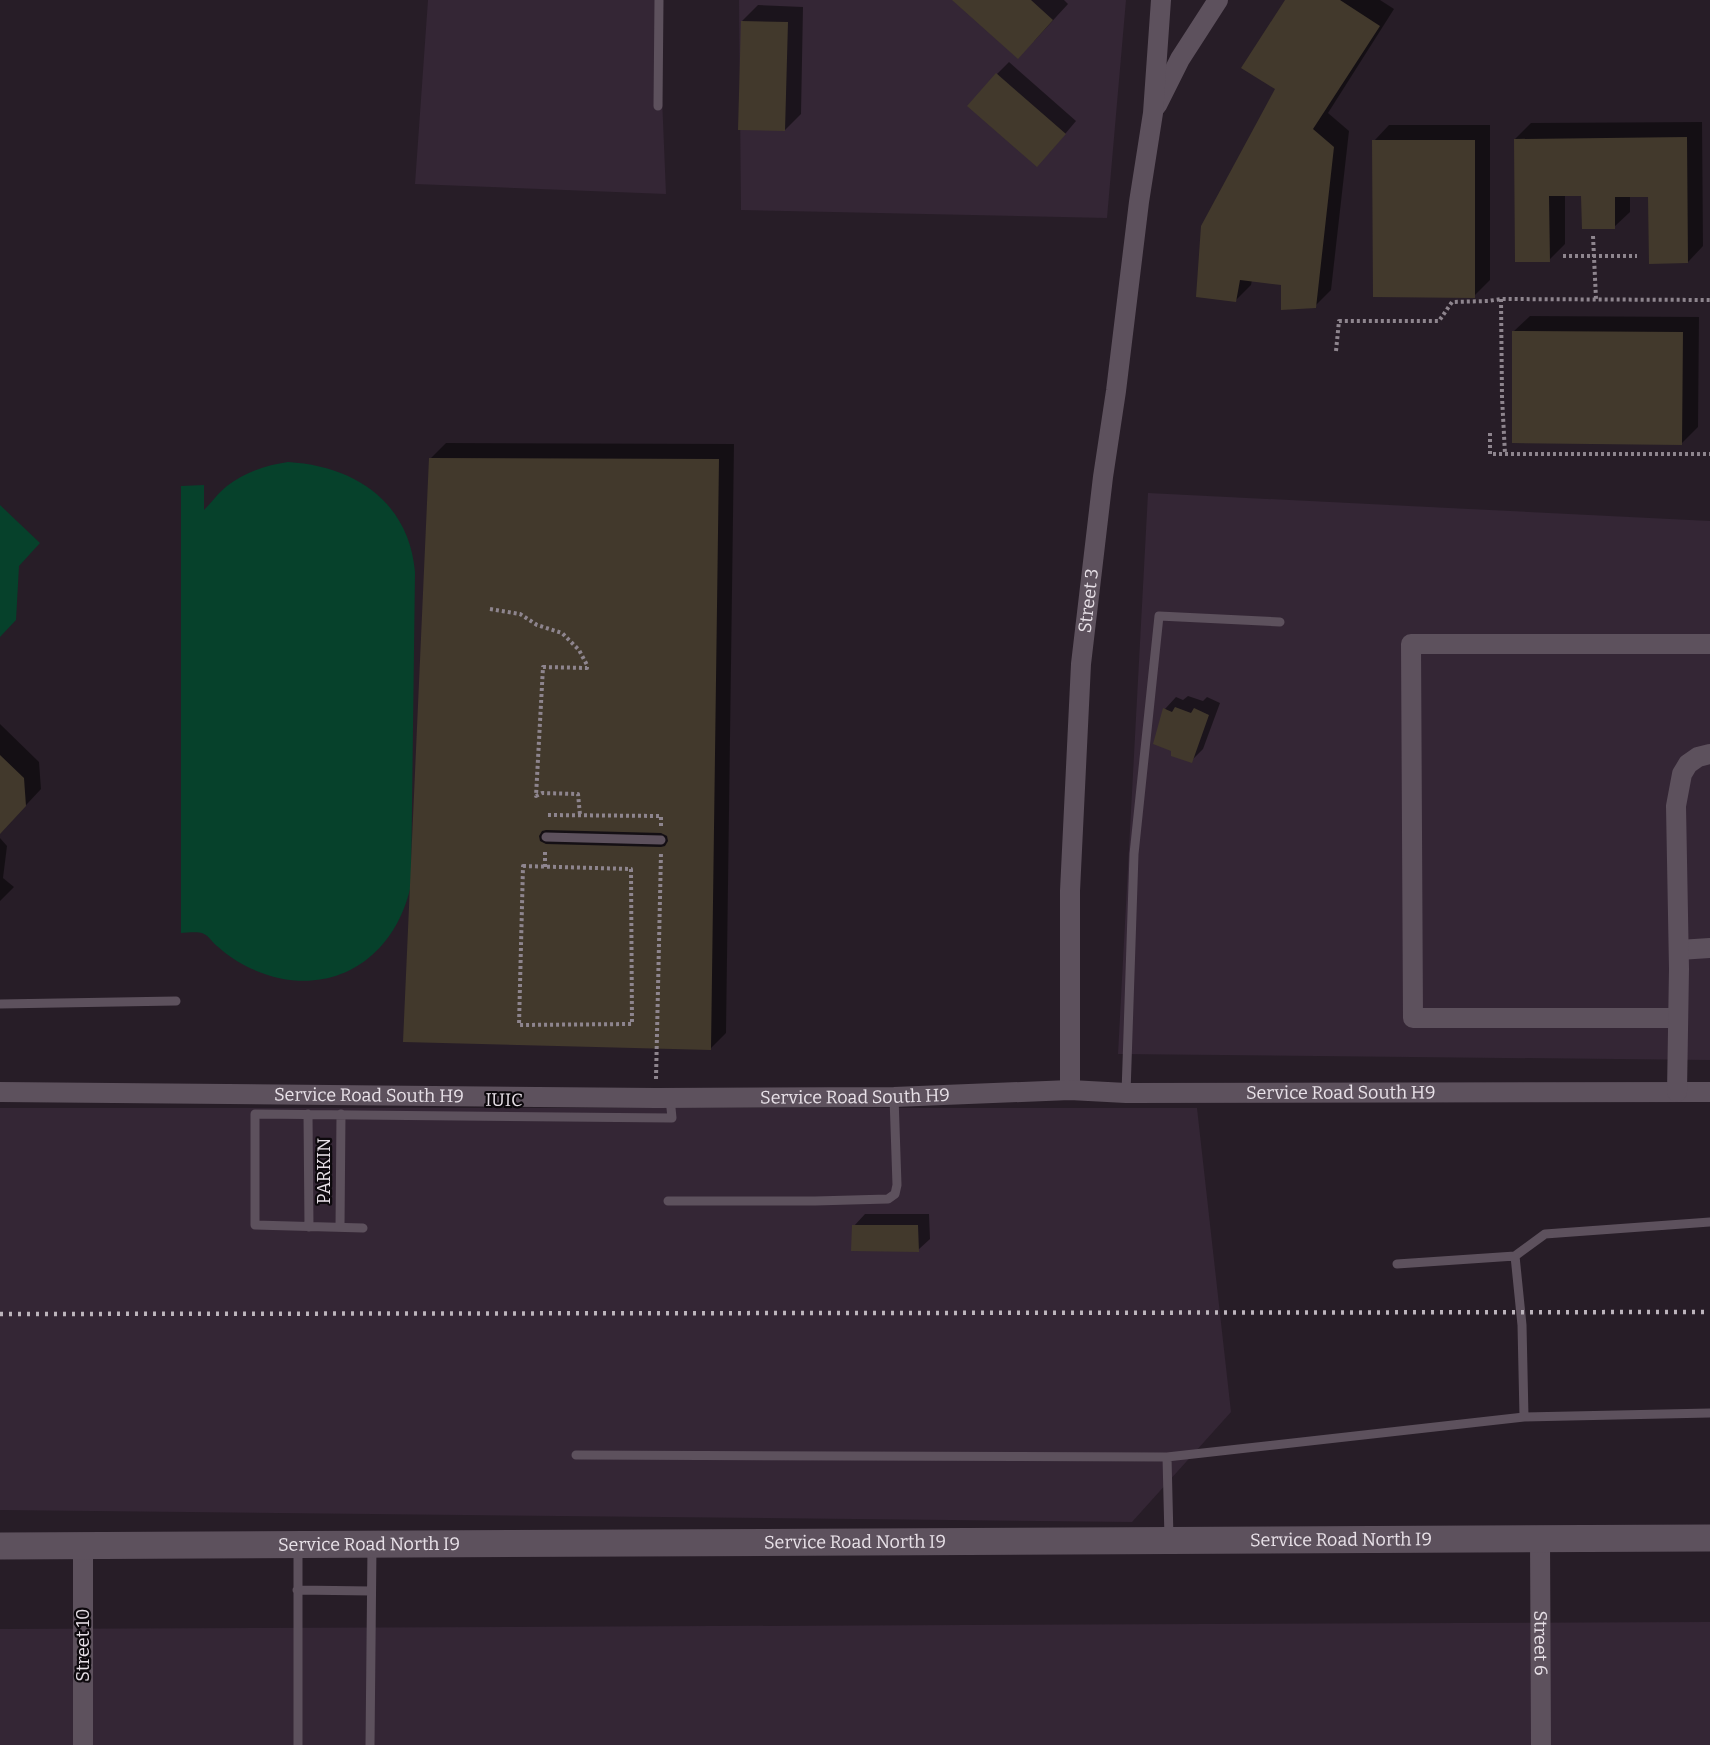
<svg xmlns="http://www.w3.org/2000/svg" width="1710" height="1745" font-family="Bitter,serif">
<rect width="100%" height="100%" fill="#271d27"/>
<path fill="#342635" d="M428,0h230l8,194 -251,-10z
M739,0h387l-19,218 -366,-8z
M1148,493l562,28v539l-592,-6z
M0,1108h1197l34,304 -99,110 -1132,-12z
M1710,1622v123h-1710v-116z"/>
<path fill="#06412b" d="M288,462c67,4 121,40 127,110l-4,313c-17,78 -85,117 -159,84 -13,-6 -24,-13 -35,-23 -4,-3 -8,-10 -13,-12 -6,-3 -17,-1 -23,-1v-447l23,-1v25c8,-8 15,-18 23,-24 17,-14 40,-21 61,-24z
M0,505l40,38 -21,23 -3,54 -16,17z"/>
<path fill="#0007" d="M955,0h109l4,4 -34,37z
M1287,0h93l14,9 -66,104 21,18 -18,159 -16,16 -32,-22 -31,-4 -1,5 -16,16 42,-212z
M758,5l45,2 -2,107 -16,16 -43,-109z
M1009,62l67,59 -27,32 -52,-79z
M1702,122l1,124 -15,16 -38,-66h-20v16l-16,15 -31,-33 -18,1v49l-16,16 -34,-121 16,-16z
M1389,125h101v155l-16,16 -100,-155z
M1530,316l169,1 -1,110 -16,16 -168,-112z
M446,443l288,1 -8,589 -15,15 -307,-7 26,-582z
M1188,696l15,5 4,-4 13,6 -17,46 -12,12 -26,-52 11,-12 7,3z
M0,724l39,38 2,27 -41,44z
M0,838l7,8 -4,32 11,9 -14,14z
M865,1214h64l1,25 -12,11 -64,-24z"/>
<path fill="#42392c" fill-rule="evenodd" d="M952,0h79l22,20 -35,39z
M1285,0h55l40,26 -67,103 21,18 -18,161 -35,2v-25l-41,-5 -4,22 -40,-5 5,-71 74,-137 -34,-21z
M741,21l47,1 -3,109 -47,-1z
M996,73l70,61 -29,33 -70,-61z
M1687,137l1,126 -39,1 -1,-67h-33v32h-33l-1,-33h-32l1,66h-35l-1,-123z
M1372,140h103v158l-102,-1z
M1512,331l171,1 -1,113 -170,-2z
M429,458l290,1 -8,591 -308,-8zM546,830l115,3 6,3 1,5 -3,5 -4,1 -115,-3 -6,-3 -1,-5 3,-5z
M1175,707l16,6 3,-5 15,7 -17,48 -21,-7v-5l-18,-7 10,-36 9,4z
M0,755l24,23 2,28 -26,28z
M852,1225h66l1,27 -68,-1z"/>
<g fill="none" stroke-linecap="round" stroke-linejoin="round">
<path stroke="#8e858e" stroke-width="4" stroke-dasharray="3 3" stroke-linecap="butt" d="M1593,236l3,63
M1563,256h74
M1501,299l1,98 3,57
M1336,351l3,-30h100l13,-19 36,-1 13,-2 209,1
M1490,433v21h220
M490,609l30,5 17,11 25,8 17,17 8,15v3l-44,-1 -7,129 6,-3 36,1 2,21
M548,815l113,1v11
M523,866l108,3 1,155 -113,1z
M545,867v-18
M656,1079l5,-226"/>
<path stroke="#5d515d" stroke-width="9" d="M658,106l1,-106
M546,837l115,3
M0,1004l176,-3
M1126,1093l8,-239 25,-238 121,6
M308,1114l1,113
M668,1201h147l73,-2 7,-5 2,-9 -3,-88
M340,1227l1,-113
M363,1228l-108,-3v-111l417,4 -2,-20
M1515,1256l7,69 2,92
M1397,1264l118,-8 30,-22 165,-12
M576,1455l591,2 2,81
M1167,1457l357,-40 186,-4
M298,1546v199
M297,1590l74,1
M370,1745l2,-199"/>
<g stroke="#5d515d" stroke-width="20">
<path d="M1157,105l23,-46 38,-59"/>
<path d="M1679,950l31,-2"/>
<path d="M1678,1018h-265l-2,-374h299"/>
<path id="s1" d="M1070,1090v-199l11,-227 22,-187 13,-86 23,-189 14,-89 8,-113"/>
<path id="s2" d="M0,1092l656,6 238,-1 176,-7 56,3 584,-1"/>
<path d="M1677,1092l2,-123 -3,-163 6,-32 6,-10 10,-7 12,-3"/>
<path id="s3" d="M1540,1539l1,206"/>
<path d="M83,1545v200"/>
</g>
<path stroke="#5d515d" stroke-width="27" id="s4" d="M0,1546l1710,-8"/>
<path stroke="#bcb4bc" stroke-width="4.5" stroke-dasharray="3 6" stroke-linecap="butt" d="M0,1314l1710,-2"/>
</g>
<g text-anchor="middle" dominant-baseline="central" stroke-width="4.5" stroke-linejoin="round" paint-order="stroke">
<g font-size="18" fill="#e8e1e8" stroke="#0d090d">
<text stroke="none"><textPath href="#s1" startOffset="490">Street 3</textPath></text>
<text stroke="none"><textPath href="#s2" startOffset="1341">Service Road South H9</textPath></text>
<text stroke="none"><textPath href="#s2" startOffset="369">Service Road South H9</textPath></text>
<text stroke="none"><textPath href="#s2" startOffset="855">Service Road South H9</textPath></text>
<text transform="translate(504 1100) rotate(1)">IUIC</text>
<text transform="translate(324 1171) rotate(-90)">PARKIN</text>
<text stroke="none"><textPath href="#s4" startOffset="1341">Service Road North I9</textPath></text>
<text stroke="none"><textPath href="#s4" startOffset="855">Service Road North I9</textPath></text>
<text stroke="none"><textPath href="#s4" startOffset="369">Service Road North I9</textPath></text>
<text stroke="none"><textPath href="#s3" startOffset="104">Street 6</textPath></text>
<text transform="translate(83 1645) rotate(-90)">Street 10</text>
</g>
</g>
</svg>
